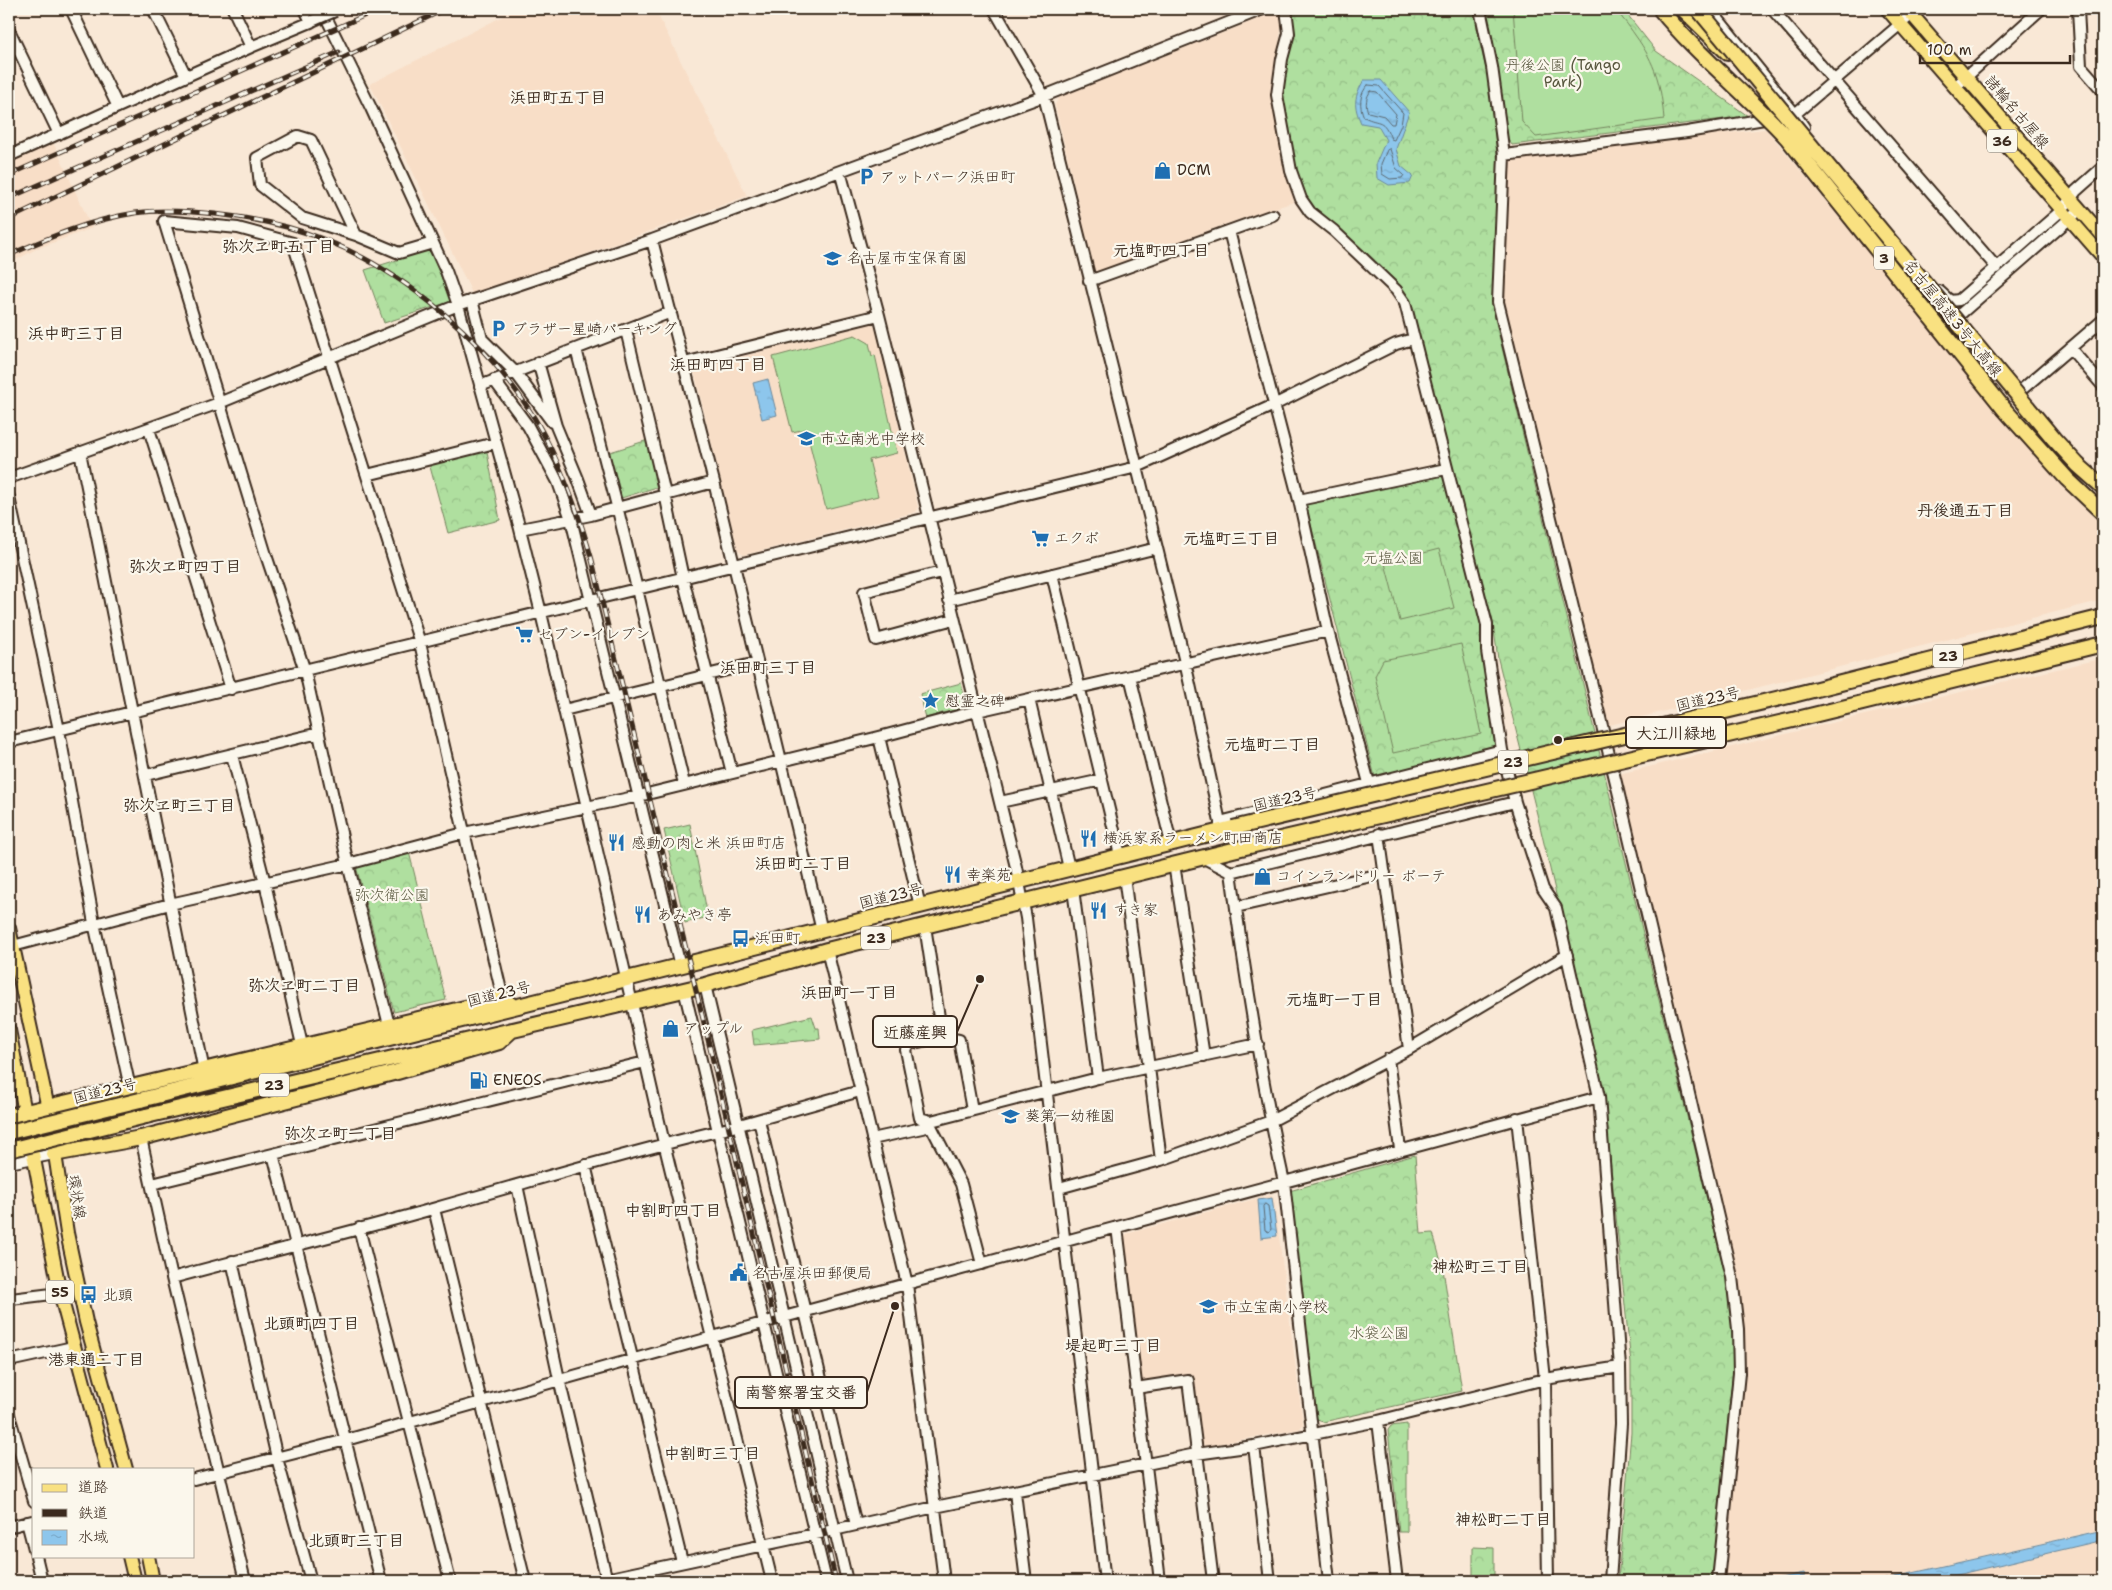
<svg xmlns="http://www.w3.org/2000/svg" width="2112" height="1590" font-family="'Shantell Sans','Klee One',sans-serif">
<defs>
<pattern id="forest-crowns" width="20" height="18" patternUnits="userSpaceOnUse" patternTransform="scale(1.25)"><rect width="20" height="18" fill="#afdf9f"/><path d="M2 6a3 3 0 1 1 6 0M12 15a3 3 0 1 1 6 0" fill="none" stroke="#97c088"/></pattern>
<pattern id="water-ripples" width="26" height="14" patternUnits="userSpaceOnUse" patternTransform="scale(1.25)"><rect width="26" height="14" fill="#8dc6ec"/><path d="M2 4q2-2 4 0t4 0M15 11q2-2 4 0t4 0" fill="none" stroke="#7baaca"/></pattern>
</defs>
<rect width="100%" height="100%" fill="#f9e8d6"/>
<filter id="ink" filterUnits="userSpaceOnUse"><feTurbulence type="fractalNoise" baseFrequency=".02" numOctaves="2"/><feDisplacementMap in="SourceGraphic" scale="10" xChannelSelector="R" yChannelSelector="G"/><feConvolveMatrix kernelMatrix="1 2 1 2 8 2 1 2 1" color-interpolation-filters="sRGB"/></filter>
<g filter="url(#ink)">
<path fill="#f8dec7" d="M517,9h138l92,187 -274,99 -103,-211z
M1276,12l4,1 2,9 -10,73 22,107 -65,21 -132,49 -3,-3 -39,-164 5,-9z
M1766,129l276,332 24,27 37,33v79l-497,126 -103,-422 3,-144 6,-4z
M53,142l39,86 -56,21 -27,15v-101z
M871,324l4,3 43,180 -2,5 -172,43 -6,-4 -44,-180 3,-3z
M2103,658v871l-223,52h-156l19,-207v-45l-5,-53 -119,-502z
M1270,1195l4,3 29,226 -3,5 -95,17 -4,-3 -8,-68 -51,6 -3,-4 -16,-137 3,-6z
M2103,1537v44h-186z"/>
<path fill="url(#forest-crowns)" stroke="#75845e" d="M1294,9h41l15,5 13,-5h111l5,31 10,41 9,83 -6,142 234,972 7,51v40l-21,212h-94l13,-148v-69l-27,-265 -65,-277 -41,-163 -5,-36 -82,-313c-15,-39 -66,-76 -99,-102l-9,-13 -7,-26 -15,-73 11,-62 -2,-22z
M1486,9h137l33,42 92,65 -236,29 -4,-6 -18,-116z
M429,250l23,51 -68,22 -19,-53z
M648,440l9,47 -39,12 -11,-46z
M486,447l14,73 -52,13 -19,-70z
M1433,475l10,2 7,15 33,135 -3,10 16,104 -2,6 -119,30 -69,-272 3,-4z
M961,683l5,20 -2,4 -38,11 -6,-24z
M690,824l18,93 -23,6 -21,-93z
M409,852l37,148 -52,12 -38,-146z
M812,1016l4,12h3l1,11 -66,6 -2,-15z
M1415,1155l6,79 12,-1 10,36 19,122 -139,31 -6,-2 -31,-228z
M1407,1424v108h-8l-11,-102 3,-4z
M1473,1547l21,1v33h-21z"/>
<path fill="#afdf9f" stroke="#75845e" d="M1513,9h99c10,7 16,16 23,26 21,29 26,50 29,84l-128,18 -14,-15z
M855,335l14,8 3,13 3,-1 22,98 -28,7 9,36 -52,13 -20,-80 -14,3 -19,-75z
M1439,549l15,59 -54,13 -15,-58z
M1461,644l20,90 -88,19 -18,-77 8,-16z"/>
<path fill="url(#water-ripples)" stroke="#6c889a" d="M1364,80h17l28,32 -13,37 5,17 12,10 -3,7 -21,2 -12,-7 -1,-15 10,-23 -8,-14 -17,-3c-8,-18 -7,-26 3,-43z
M768,379l9,36 -15,4 -9,-36z
M1272,1198l5,38 -16,2 -3,-38z
M2103,1530v10l-172,41h-54z
M1804,1573l1,3 -5,1 1,4h-35z"/>
<g fill="none" stroke-linecap="round" stroke-linejoin="round">
<path stroke="#5c6870" stroke-width="1" d="M1368,85l11,1 24,27 -2,12 -7,15 -3,-1c-8,-22 -11,-14 -27,-22 -5,-11 -5,-23 4,-32z
M1371,91l6,1 19,22 -2,10h-3l-7,-8 -16,-4c-3,-7 -2,-16 3,-21z
M1390,149l6,19 8,7 -2,3 -12,1 -8,-5 -1,-10 6,-14z
M1265,1204l3,2 3,23 -2,3 -4,-2 -2,-23z"/>
<defs>
<path id="minor" d="M71,9l47,98
M153,9l33,67
M233,9l18,38
M322,9l49,99 75,163 12,34 62,224 21,84 46,194 77,336 108,438
M994,9l50,87 93,371 48,195 35,160v9
M1286,9l3,24 -7,26 -5,36 14,76 10,28 9,13 24,19 62,59 9,13 82,322v26l15,99 13,52 28,87 13,19 43,189 21,270 1,57 -11,157
M1480,9l12,58 12,88 -6,147 120,489 114,486 6,52 1,44 -21,208
M1710,9l85,105 9,13
M1772,9l225,259
M2078,9l3,57 22,25
M9,30l50,104
M1955,87l86,-78
M1504,155l183,-23 108,-18 123,-105
M9,156l242,-109 60,-25 -6,-13
M840,171l39,144 137,552 10,51 79,663
M1229,231l70,269 29,131 41,152
M356,235l-54,-17 -42,-33 -3,-27 41,-22 13,4 45,95 43,18 34,-10
M652,240l62,242 108,449
M1089,281l184,-66
M1939,291l11,10 9,-1 103,-90 14,-19 27,-24
M472,300l10,39 33,33 37,50
M1962,324l-5,-7 118,-103
M626,330l39,164 18,84 49,195
M1951,340l32,15
M2070,348l33,38
M576,349l41,157 67,278
M538,362l18,64 22,53 13,36
M684,363l195,-48
M494,380l34,46 30,56 13,37 109,447
M480,386l191,-74
M2019,392l84,-72
M149,429l82,260
M80,452l124,619
M367,475l128,-32
M9,478l210,-75 239,-98 194,-65 188,-69 204,-75 219,-87
M9,497l50,233 35,193 36,165
M1299,500l147,-31
M520,529l71,-14 123,-33
M941,572l-77,20 12,48 78,-21
M1052,574l68,281
M949,600l208,-52
M1130,676l41,167
M1029,699l40,169
M564,710l192,-47
M879,737l41,169
M9,742l1128,-275 137,-62 122,-61 17,-5
M232,755l33,128 37,162
M146,775l173,-42
M1000,802l102,-22
M1220,822l282,-72
M1379,834l30,215
M1202,857l29,15 284,-70
M1174,864l30,192
M1231,872c14,104 30,208 53,310l45,399
M1124,876l37,284
M1073,889l25,189
M1236,907l149,-34
M925,926l17,111 17,3 13,70
M13,946l157,-42 178,-40 116,-31 175,-37 240,-59 98,-26 351,-80
M827,950l80,334 37,297
M705,985l142,596
M389,1025l-41,-161 -43,-193 -39,-116 -102,-334 74,7 55,15 127,400 83,356
M1388,1059l12,90
M1517,1118l28,261 3,202
M759,1120l97,405
M931,1121l-11,-3 -14,-68 3,-6 33,-7
M931,1126v-5l167,-43 160,-34
M931,1126l30,58 21,80
M141,1138l31,140 73,303
M872,1139l59,-13
M273,1154l108,427
M9,1163l45,-9
M585,1165l97,397
M152,1184l493,-122
M517,1185l42,194 48,202
M1059,1188l102,-28 110,-39 138,-72 158,-94
M434,1209l91,372
M1117,1227l43,354
M359,1228l91,353
M232,1261l45,197 34,123
M172,1278c88,-24 176,-45 264,-70 94,-26 187,-55 282,-77l-34,-142
M9,1296l2,3 49,-6
M9,1361l64,-14
M1136,1388l52,-8 25,201
M9,1415l25,86
M1378,1421l19,160
M1254,1446l16,135
M194,1479l152,-39 438,-123 815,-220
M1015,1492l11,89
M27,1522l7,27
M9,1527l23,-6
M36,1556l6,25
M596,1581l238,-51 101,-23 261,-53 58,-8 124,-25 167,-42 75,-12
M826,1581l-108,-450 142,-40"/>
<path id="major" d="M1887,9l216,248
M1907,9l196,227
M9,928l39,180 19,125 19,89 40,147
M9,1030l51,263 47,176
M129,1556l6,25
M148,1556l5,25"/>
<path id="highway" d="M1683,9l45,44
M1793,695l310,-78
M1797,719l306,-75
M140,1100l1093,-272
M9,1116l494,-117 11,8
M146,1116l559,-131 122,-35 410,-101
M54,1154l87,-16 256,-66 102,-30 13,-12"/>
</defs>
<use href="#minor" stroke="#3b2a1e" stroke-width="14"/>
<use href="#major" stroke="#3b2a1e" stroke-width="16"/>
<use href="#highway" stroke="#3b2a1e" stroke-width="18"/>
<use href="#minor" stroke="#fbf7ec" stroke-width="10"/>
<use href="#major" stroke="#f9e181" stroke-width="12"/>
<use href="#highway" stroke="#f9e181" stroke-width="14"/>
<defs>
<path id="rail" d="M9,175l370,-166
M9,198l330,-146
M9,219l436,-210
M9,255c41,-18 81,-35 126,-42 27,-4 53,-2 80,1 36,4 73,11 108,25 83,33 165,103 212,180 26,44 43,92 57,141l117,484 127,537"/>
</defs>
<use href="#rail" stroke="#3b2a1e" stroke-width="5"/>
<use href="#rail" stroke="#fbf7ec" stroke-width="3" stroke-dasharray="9" stroke-linecap="butt"/>
<defs>
<path id="minor-bridge" d="M312,21l23,-10"/>
<path id="highway-bridge" d="M1660,9c38,47 87,85 128,130l217,271 62,69 36,34
M1698,9l356,430 24,26 25,22
M1233,828l560,-133
M1237,849l560,-130
M9,1132l131,-32
M9,1150l137,-34"/>
</defs>
<use href="#minor-bridge" stroke="#3b2a1e" stroke-width="14" stroke-linecap="butt"/>
<use href="#highway-bridge" stroke="#3b2a1e" stroke-width="18" stroke-linecap="butt"/>
<use href="#minor-bridge" stroke="#fbf7ec" stroke-width="10"/>
<use href="#highway-bridge" stroke="#f9e181" stroke-width="14"/>
</g>
</g>
<defs>
<symbol id="shop-bare" viewBox="-9 -9 18 18"><path d="M-5-2.5h2.3a2.7 3.5 0 0 1 5.4 0H5L5.5 6h-11ZM-1.5-2.5h3a1.5 2.3 0 0 0-3 0Z" fill="#1f6fb2" stroke="#fbf7ec" stroke-width="2.5" paint-order="stroke"/></symbol>
<symbol id="parking-bare" viewBox="-9 -9 18 18"><path d="M-3.5-5.5H1a3.5 3.5 0 0 1 0 7H-1V5.5H-3.5ZM-1-3.4V-.6H.8a1.4 1.4 0 0 0 0-2.8Z" fill="#1f6fb2" stroke="#fbf7ec" stroke-width="2.5" paint-order="stroke"/></symbol>
<symbol id="school-bare" viewBox="-9 -9 18 18"><path d="M0-5L7-2L0 1L-7-2ZM-4 1L0 2.5L4 1V4Q0 6-4 4Z" fill="#1f6fb2" stroke="#fbf7ec" stroke-width="2.5" paint-order="stroke"/></symbol>
<symbol id="supermarket-bare" viewBox="-9 -9 18 18"><path d="M-6-5.5h2.5l.6 2H6L4.5 2H-2.5L-4.4-4H-6ZM-1.5 3.2a1.3 1.3 0 1 0 .1 0ZM3 3.2a1.3 1.3 0 1 0 .1 0Z" fill="#1f6fb2" stroke="#fbf7ec" stroke-width="2.5" paint-order="stroke"/></symbol>
<symbol id="sight-bare" viewBox="-9 -9 18 18"><path d="M0-6L1.8-2.2L6-1.7L2.9 1.2L3.7 5.4L0 3.3L-3.7 5.4L-2.9 1.2L-6-1.7L-1.8-2.2Z" fill="#1f6fb2" stroke="#fbf7ec" stroke-width="2.5" paint-order="stroke"/></symbol>
<symbol id="restaurant-bare" viewBox="-9 -9 18 18"><path d="M-5-6h1v4h1v-4h1v4h1v-4h1v5L-1.5 .5V6h-2V.5L-5-1ZM5-6V6H3V1.5H1.5Q1.5-4 5-6Z" fill="#1f6fb2" stroke="#fbf7ec" stroke-width="2.5" paint-order="stroke"/></symbol>
<symbol id="bus-bare" viewBox="-9 -9 18 18"><path d="M-5-6H5V4H4V6H2V4H-2V6H-4V4H-5ZM-3.5-4V0h7V-4ZM-3.5 1.2v1.5H-2V1.2ZM2 1.2v1.5H3.5V1.2Z" fill="#1f6fb2" stroke="#fbf7ec" stroke-width="2.5" paint-order="stroke"/></symbol>
<symbol id="fuel-bare" viewBox="-9 -9 18 18"><path d="M-5.5-6h7V0h2V4h1.3V-2.5L3-4.5l.8-.8L6-3V5H2.5V1h-1V6h-7ZM-4.2-4.7v3.2H.2V-4.7Z" fill="#1f6fb2" stroke="#fbf7ec" stroke-width="2.5" paint-order="stroke"/></symbol>
<symbol id="civic-bare" viewBox="-9 -9 18 18"><path d="M-.6-6.5H3V-4.5H.6V-3L4-1V1h2V6H-6V1h2V-1L-.6-3ZM-1.2 2.5V6h2.4V2.5Z" fill="#1f6fb2" stroke="#fbf7ec" stroke-width="2.5" paint-order="stroke"/></symbol>
</defs>
<g fill-rule="evenodd">
<use href="#shop-bare" x="1150" y="158" width="25" height="25"/>
<use href="#parking-bare" x="854" y="164" width="25" height="25"/>
<use href="#school-bare" x="820" y="246" width="25" height="25"/>
<use href="#parking-bare" x="486" y="316" width="25" height="25"/>
<use href="#school-bare" x="794" y="426" width="25" height="25"/>
<use href="#supermarket-bare" x="1028" y="526" width="25" height="25"/>
<use href="#supermarket-bare" x="512" y="622" width="25" height="25"/>
<use href="#sight-bare" x="918" y="688" width="25" height="25"/>
<use href="#restaurant-bare" x="1076" y="826" width="25" height="25"/>
<use href="#restaurant-bare" x="604" y="830" width="25" height="25"/>
<use href="#restaurant-bare" x="940" y="862" width="25" height="25"/>
<use href="#shop-bare" x="1250" y="864" width="25" height="25"/>
<use href="#restaurant-bare" x="1086" y="898" width="25" height="25"/>
<use href="#restaurant-bare" x="630" y="902" width="25" height="25"/>
<use href="#bus-bare" x="728" y="926" width="25" height="25"/>
<use href="#shop-bare" x="658" y="1016" width="25" height="25"/>
<use href="#fuel-bare" x="466" y="1068" width="25" height="25"/>
<use href="#school-bare" x="998" y="1104" width="25" height="25"/>
<use href="#civic-bare" x="726" y="1260" width="25" height="25"/>
<use href="#bus-bare" x="76" y="1282" width="25" height="25"/>
<use href="#school-bare" x="1196" y="1294" width="25" height="25"/>
</g>
<g text-anchor="middle" dominant-baseline="central" stroke-width="4.5" stroke-linejoin="round" paint-order="stroke">
<g fill="#fbf7ec" stroke="#75685c" stroke-width="1">
<rect x="1987" y="129.5" width="30" height="23" rx="4"/>
<rect x="1874" y="246.5" width="20" height="23" rx="4"/>
<rect x="1933" y="644.5" width="30" height="23" rx="4"/>
<rect x="1498" y="750.5" width="30" height="23" rx="4"/>
<rect x="861" y="926.5" width="30" height="23" rx="4"/>
<rect x="259" y="1073.5" width="30" height="23" rx="4"/>
<rect x="46" y="1280.5" width="28" height="23" rx="4"/>
</g>
<g font-size="14" font-weight="bold" fill="#3b2a1e">
<text x="2002" y="141">36</text>
<text x="1884" y="258">3</text>
<text x="1948" y="656">23</text>
<text x="1513" y="762">23</text>
<text x="876" y="938">23</text>
<text x="274" y="1085">23</text>
<text x="60" y="1292">55</text>
</g>
<g font-size="15" fill="#58573e" stroke="#fbf7ec">
<text x="1563" y="65">丹後公園 (Tango<tspan x="1563" dy="17">Park)</tspan></text>
<text x="1393" y="558">元塩公園</text>
<text x="392" y="895">弥次衛公園</text>
<text x="1379" y="1333">水袋公園</text>
</g>
<g font-size="15" fill="#3b2a1e" stroke="#fbf7ec">
<text transform="translate(2017 112) rotate(50)">諸輪名古屋線</text>
<text transform="translate(1953 318) rotate(51)">名古屋高速3号大高線</text>
<text transform="translate(1708 699) rotate(-13)">国道23号</text>
<text transform="translate(1285 799) rotate(-13)">国道23号</text>
<text transform="translate(891 896) rotate(-14)">国道23号</text>
<text transform="translate(499 994) rotate(-14)">国道23号</text>
<text transform="translate(105 1091) rotate(-14)">国道23号</text>
<text transform="translate(77 1197) rotate(81)">環状線</text>
</g>
<g font-size="15" fill="#3b2a1e" stroke="#fbf7ec" text-anchor="start">
<text x="1177" y="170">DCM</text>
<text x="880" y="177">アットパーク浜田町</text>
<text x="847" y="258">名古屋市宝保育園</text>
<text x="512" y="329">ブラザー星崎パーキング</text>
<text x="820" y="439">市立南光中学校</text>
<text x="1054" y="538">エクボ</text>
<text x="538" y="634">セブン-イレブン</text>
<text x="945" y="701">慰霊之碑</text>
<text x="1103" y="838">横浜家系ラーメン町田商店</text>
<text x="631" y="843">感動の肉と米 浜田町店</text>
<text x="966" y="875">幸楽苑</text>
<text x="1276" y="876">コインランドリー ボーテ</text>
<text x="1113" y="910">すき家</text>
<text x="657" y="915">あみやき亭</text>
<text x="755" y="938">浜田町</text>
<text x="684" y="1028">アップル</text>
<text x="493" y="1080">ENEOS</text>
<text x="1025" y="1116">葵第一幼稚園</text>
<text x="752" y="1273">名古屋浜田郵便局</text>
<text x="103" y="1295">北頭</text>
<text x="1223" y="1307">市立宝南小学校</text>
</g>
<g font-size="16" font-weight="bold" fill="#3b2a1e" stroke="#fbf7ec">
<text x="558" y="97">浜田町五丁目</text>
<text x="278" y="246">弥次ヱ町五丁目</text>
<text x="1161" y="250">元塩町四丁目</text>
<text x="76" y="333">浜中町三丁目</text>
<text x="718" y="364">浜田町四丁目</text>
<text x="1965" y="510">丹後通五丁目</text>
<text x="1231" y="538">元塩町三丁目</text>
<text x="185" y="566">弥次ヱ町四丁目</text>
<text x="768" y="667">浜田町三丁目</text>
<text x="1272" y="744">元塩町二丁目</text>
<text x="179" y="805">弥次ヱ町三丁目</text>
<text x="803" y="863">浜田町二丁目</text>
<text x="304" y="985">弥次ヱ町二丁目</text>
<text x="849" y="992">浜田町一丁目</text>
<text x="1334" y="999">元塩町一丁目</text>
<text x="340" y="1133">弥次ヱ町一丁目</text>
<text x="673" y="1210">中割町四丁目</text>
<text x="1480" y="1266">神松町三丁目</text>
<text x="311" y="1323">北頭町四丁目</text>
<text x="1113" y="1345">堤起町三丁目</text>
<text x="96" y="1359">港東通二丁目</text>
<text x="712" y="1453">中割町三丁目</text>
<text x="1503" y="1519">神松町二丁目</text>
<text x="356" y="1540">北頭町三丁目</text>
</g>
</g>
<path fill="none" stroke="#3b2a1e" stroke-width="2" d="M1558 740L1626 733M980 979L957 1032M895 1306L867 1392"/>
<g fill="#3b2a1e" stroke="#fbf7ec" stroke-width="2">
<circle cx="1558" cy="740" r="5"/>
<circle cx="980" cy="979" r="5"/>
<circle cx="895" cy="1306" r="5"/>
</g>
<g fill="#fbf7ec" stroke="#3b2a1e" stroke-width="2">
<rect x="1626" y="717" width="100" height="31" rx="5"/>
<rect x="873" y="1016" width="84" height="31" rx="5"/>
<rect x="735" y="1377" width="132" height="31" rx="5"/>
</g>
<g font-size="16" text-anchor="middle" font-weight="bold" fill="#3b2a1e">
<text x="1676" y="739">大江川緑地</text>
<text x="915" y="1038">近藤産興</text>
<text x="801" y="1398">南警察署宝交番</text>
</g>
<rect width="2112" height="1590" fill="none" stroke="#fbf7ec" stroke-width="30"/>
<rect x="15" y="15" width="2082" height="1560" fill="none" stroke="#3b2a1e" stroke-width="2" filter="url(#ink)"/>
<rect x="32" y="1468" width="162" height="90" fill="#fbf7ec" stroke="#aea59a"/>
<rect x="42" y="1484" width="25" height="8" fill="#f9e181" stroke="#aea59a"/>
<text x="78" y="1492" font-size="15" fill="#3b2a1e">道路</text>
<rect x="42" y="1509" width="25" height="8" fill="#3b2a1e" stroke="#aea59a"/>
<text x="78" y="1518" font-size="15" fill="#3b2a1e">鉄道</text>
<rect x="42" y="1530" width="25" height="15" fill="url(#water-ripples)" stroke="#aea59a"/>
<text x="78" y="1542" font-size="15" fill="#3b2a1e">水域</text>
<path d="M1920 55v8h150v-8" fill="none" stroke="#3b2a1e" stroke-width="2.5"/>
<text x="1927" y="55" font-size="15" fill="#3b2a1e" stroke="#fbf7ec" stroke-width="4" paint-order="stroke">100 m</text>
</svg>
